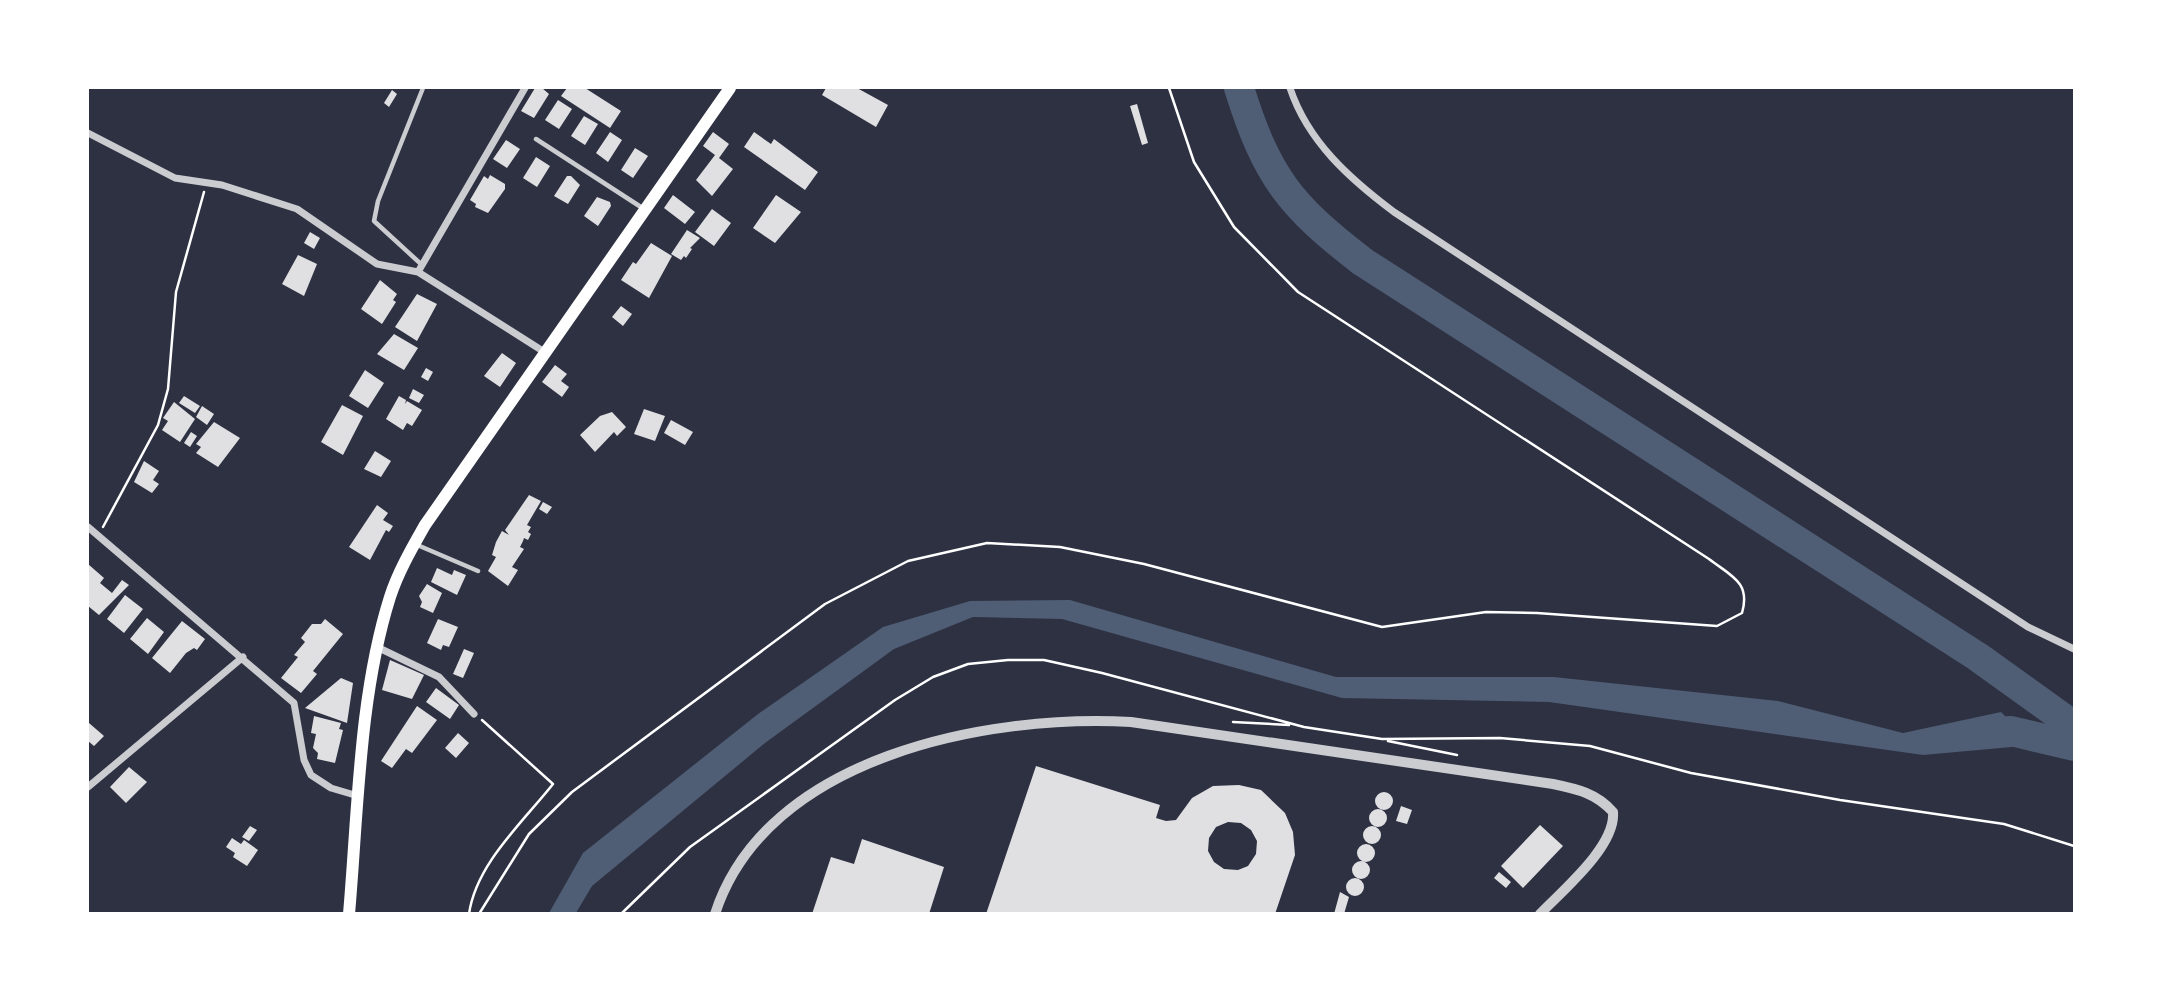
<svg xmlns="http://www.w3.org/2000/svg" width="2162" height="1001" font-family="Karla,sans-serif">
<rect width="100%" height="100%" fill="#2d3142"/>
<path fill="#4f5d75" d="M1070,600l266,77h218l224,24 125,32 98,-21 33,33 -111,10 -374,-53 -207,-4 -280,-79 -89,-2 -79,32 -129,94 -173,143 -16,27h-27l34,-60 175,-139 125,-87 87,-26z"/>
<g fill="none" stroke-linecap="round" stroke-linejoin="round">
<path stroke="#4f5d75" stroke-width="30" d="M1239,88c28,89 50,117 124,174l615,395 96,69
M1983,733l28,-2 63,15"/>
</g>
<path fill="#e0e0e3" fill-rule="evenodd" d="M535,88h7l7,6 -15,24 -13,-7z
M567,88h18l36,23 -11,17 -49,-32z
M826,88h31l31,17 -12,22 -54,-32z
M392,90l5,4 -8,13 -5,-4z
M558,100l14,9 -13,20 -14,-9z
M1137,104l11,39 -6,2 -12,-39z
M584,116l14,8 -13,21 -14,-9z
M610,132l12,8 -14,22 -12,-9z
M713,132l16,12 -10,14 14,11 -21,27 -16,-16 19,-25 -12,-9z
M754,132l17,12 3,-5 44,33 -13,18 -61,-43z
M506,140l14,9 -13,19 -14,-9z
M635,148l13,8 -15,22 -12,-8z
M536,157l14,9 -13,21 -14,-9z
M490,175l15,9v5l-17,24 -13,-6 1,-3 -6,-4 14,-24 4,3z
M567,176h4l9,9 -12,19 -14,-8z
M673,195l22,17 -10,12 -21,-16z
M776,195l25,17 -26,31 -22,-15z
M597,197l13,5 1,4 -13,20 -14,-10z
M712,209l19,14 -17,23 -19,-14z
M687,230l13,8 -10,10 2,1 -6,9 -2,-2 -3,4 -10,-6z
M310,232l10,6 -6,11 -10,-6z
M651,243l21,13 -23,42 -28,-18 12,-18 3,2z
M298,255l19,9 -13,32 -22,-12z
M380,280l17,14 -4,6 3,2 -14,22 -21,-15z
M417,294l20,10 -20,37 -22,-14z
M621,306l11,8 -9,12 -11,-9z
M394,334l24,14 -14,22 -27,-16z
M502,353l14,10 -16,24 -16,-11z
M555,365l12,9 -6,7 8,6 -7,10 -20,-15z
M426,368l7,4 -5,9 -7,-4z
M365,370l19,13 -16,25 -19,-12z
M413,389l11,6 -5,8 -10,-5z
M184,396l16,10 -5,7 -16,-10z
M399,396l7,4 -1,4 2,-3 15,9 -10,16 -5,-3 -4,7 -17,-11z
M174,402l21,17 -15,23 -18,-12 6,-9 -5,-3z
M342,405l21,11 -20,39 -22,-13z
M202,406l12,8 -7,11 -11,-8z
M644,409l21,7 -10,25 -21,-7z
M612,412l14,15 -9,9 -3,-4 -19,20 -15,-17 20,-19z
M671,420l22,12 -8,13 -21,-12z
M214,422l26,16 -22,29 -22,-14 5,-6 -5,-3z
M191,432l6,4 -7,11 -6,-4z
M375,451l16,10 -10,16 -17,-8z
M144,461l15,10 -6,9 6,4 -7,9 -18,-11z
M529,495l12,6 -14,24 4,2 -3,5 3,2 -3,6 -4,-2 -1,3 -3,6 4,2 -12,18 6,3 -10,16 -20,-15 8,-14 -4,-2 4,-13 6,-11 7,4 -4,-5z
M543,502l9,5 -5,7 -8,-5z
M377,505l11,8 -5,7 10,6 -4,6 -3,-2 -16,30 -21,-13z
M88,564l16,14 -4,5 12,10 10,-13 7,5 -30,30 -11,-9z
M437,568l15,7 2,-5 12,5 -9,20 -26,-13z
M427,584l15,9 -9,20 -13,-6 2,-5 -3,-6z
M125,595l18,14 -19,24 -17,-14z
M147,618l17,14 -16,22 -18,-15z
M325,619l18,15 -30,37 4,3 -16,19 -20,-15 17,-21 -4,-2 11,-13 -4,-4 11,-14h9z
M438,619l20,8 -9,20 -6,-2 -2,5 -14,-7z
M182,621l23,18 -8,11 -3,-2 -8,5 -16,20 -18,-15z
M464,649l10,4 -11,25 -10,-4z
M390,660l34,15 -12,24 -30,-9z
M341,678l12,5 -6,40 -42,-15z
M436,688l23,17 -9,14 -24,-17z
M417,706l20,14 -25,33 -6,-4 -14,19 -11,-7z
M314,716l27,7 -2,6 4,1 -8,33 -18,-4 1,-6 -5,-5 3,-14 -5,-1z
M89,723l15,13 -10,10 -6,-5z
M458,733l11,10 -13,15 -11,-10z
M1036,766l124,39 -4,13 10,3 10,-1 16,-22 21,-12 26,-1 22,5 24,23 8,19 2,23 -20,59h-289zM1228,822l13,1 10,7 6,11 -1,13 -8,12 -10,4 -14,-1 -10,-7 -6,-11 1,-13 7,-11z
M129,767l18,15 -21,21 -16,-16z
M1375 801a9 9 0 1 1 18 0a9 9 0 1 1-18 0Z
M1401,806l11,4 -5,14 -11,-3z
M1369 818a9 9 0 1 1 18 0a9 9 0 1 1-18 0Z
M1540,825l23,21 -40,42 -22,-22z
M250,826l7,4 -8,11 -7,-4z
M1363 835a9 9 0 1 1 18 0a9 9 0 1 1-18 0Z
M232,838l9,6 3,-4 14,10 -11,16 -14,-9 2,-4 -9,-6z
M862,839l82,28 -15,47h-117l19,-57 23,7z
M1357 853a9 9 0 1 1 18 0a9 9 0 1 1-18 0Z
M1352 870a9 9 0 1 1 18 0a9 9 0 1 1-18 0Z
M1499,872l12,10 -5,6 -12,-10z
M1346 887a9 9 0 1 1 18 0a9 9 0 1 1-18 0Z
M1340,892l9,5 -5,17h-10z"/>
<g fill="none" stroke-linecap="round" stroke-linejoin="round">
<path stroke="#fff" stroke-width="2.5" d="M103,527l55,-102 10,-36 8,-97 28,-100
M1233,722l56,3
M1388,741l69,14
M469,914c7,-50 54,-92 84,-130l-71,-64
M479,914l50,-80 43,-42 253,-188 83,-43 79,-18 73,4 84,17 238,63 104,-15 51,1 180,13 25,-13c9,-31 -11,-37 -33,-54l-411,-267 -64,-65 -40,-65 -25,-74
M621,914l69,-67 205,-147 38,-23 35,-13 40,-4h36l58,13 202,54 78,12 118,-1 90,8 101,27 149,27 164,24 70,22"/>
<path stroke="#caccd0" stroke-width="4.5" d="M536,139l108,70
M422,265l-48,-44 4,-20 45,-113
M415,544l63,27"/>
<path stroke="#caccd0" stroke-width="7" d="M1290,88c18,54 60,91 104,124l634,415 46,22
M88,133l87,45 47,7 75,24 80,55 41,8 128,81
M418,272l107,-184
M88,527l206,176 10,57 7,15 20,13 27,8
M377,647l62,30 35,37
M88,787l155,-130"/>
<path stroke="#caccd0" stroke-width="10" d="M715,914c51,-158 273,-200 416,-192l422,62c24,5 43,9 60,28 3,34 -50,78 -73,102"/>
<path stroke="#fff" stroke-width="12" d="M349,914c9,-103 10,-219 41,-317 8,-25 22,-49 35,-72l305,-437"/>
</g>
<rect width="2162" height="1001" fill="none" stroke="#ffffff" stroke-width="178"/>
</svg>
